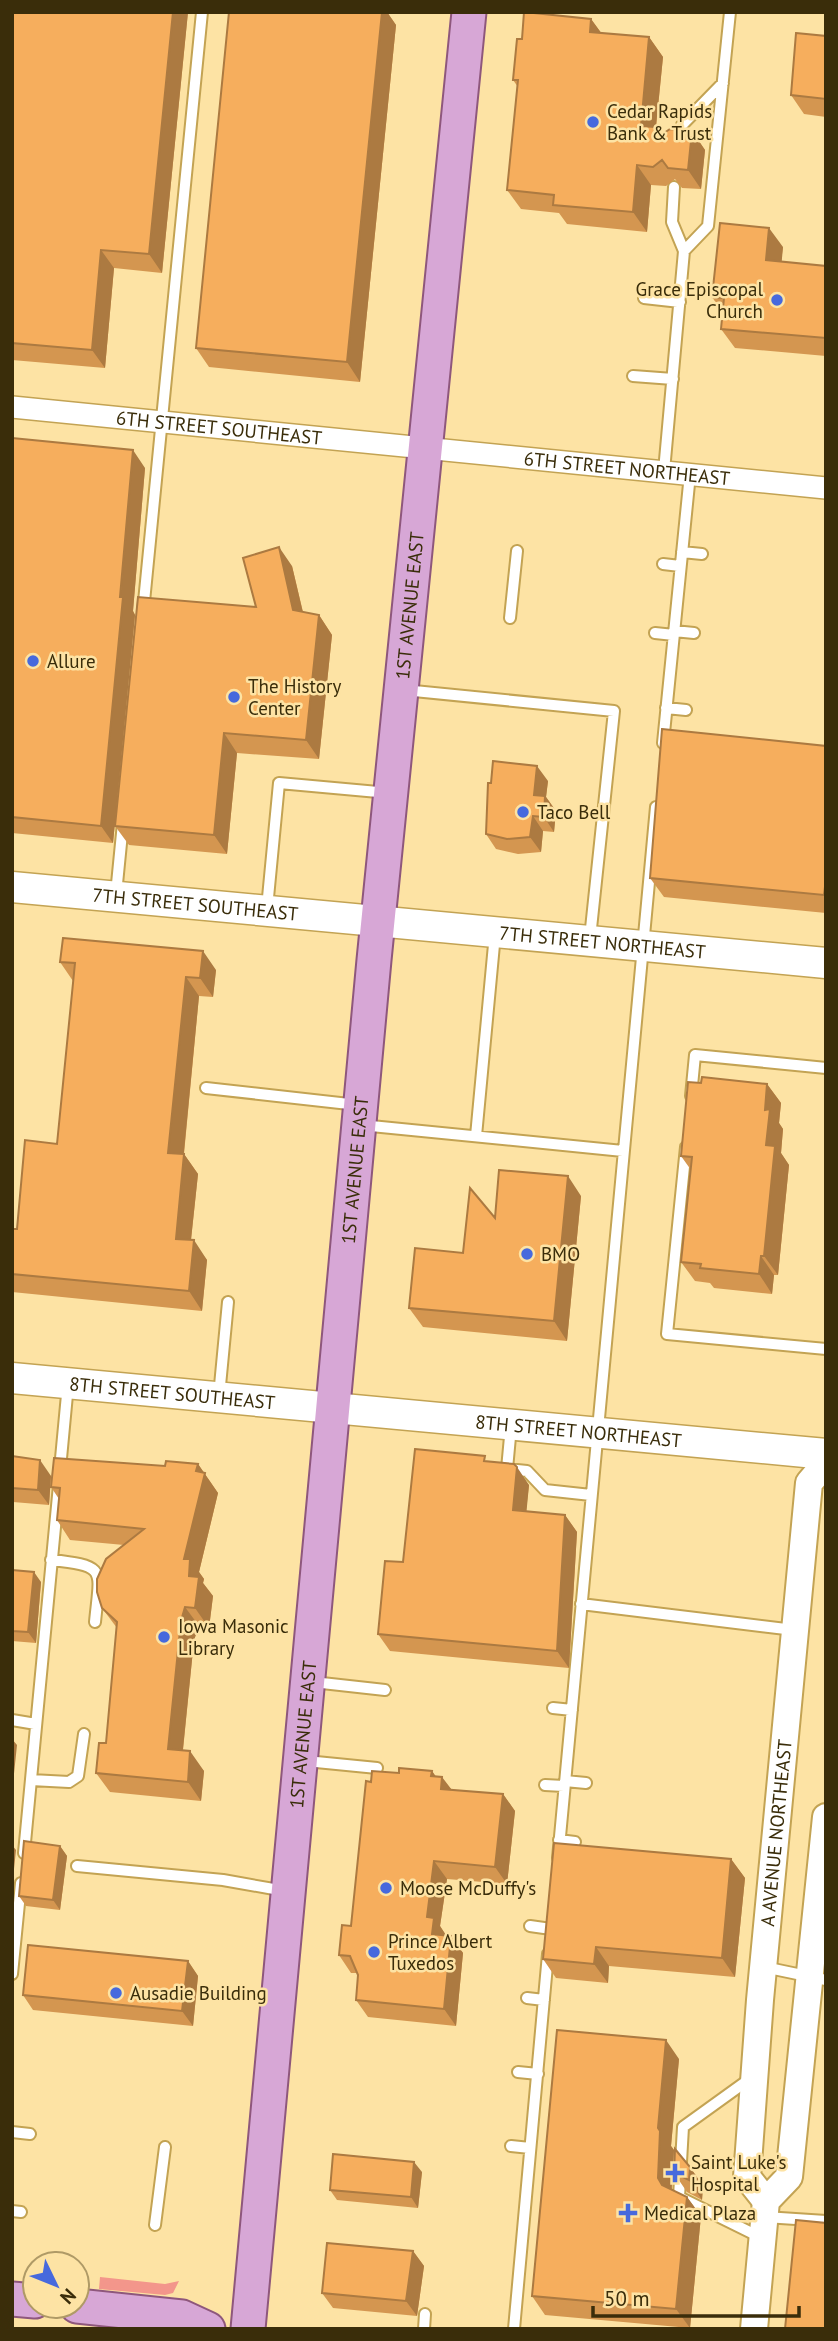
<svg xmlns="http://www.w3.org/2000/svg" width="838" height="2341" font-family="'PT Sans',sans-serif">
<rect width="100%" height="100%" fill="#fde3a4"/>
<path fill="#f3968b" d="M100,2277l65,7 14,-3 -6,12 -8,2 -66,-6z"/>
<g fill="none" stroke-linecap="round" stroke-linejoin="round">
<defs>
<path id="service" d="M678,141l4,-16 41,-42
M674,187l-2,35 12,29
M644,298l36,4
M633,376l40,3
M664,471l20,-220 24,-25 22,-214
M682,552l20,2
M663,564l17,2
M143,612l59,-600
M510,618l7,-67
M674,631l20,2
M655,633l19,2
M404,690l210,21 -24,227
M666,708l20,2
M663,743l27,-269
M116,894l7,-71
M267,908l12,-125 110,10
M206,1088l152,17
M691,1096l4,-41 131,13
M361,1125l262,26
M476,1136l19,-202
M686,1147l-19,187 159,15
M219,1396l9,-94
M511,1426l-4,43 20,2 18,19 46,5
M60,1469l8,-85
M51,1560c57,6 49,9 44,62
M581,1604l213,26
M313,1682l72,8
M553,1708l19,2
M12,1720l24,4
M306,1761l71,7
M31,1780l38,2 9,-6 6,-42
M565,1781l21,2
M545,1785l19,1
M559,1840l16,2
M24,1853l35,-368
M558,1858l98,-1051
M77,1866l146,14 62,11
M530,1926l21,3
M764,1967l62,13
M12,1974l9,-91
M527,1998l17,2
M518,2072l20,2
M751,2078l-68,49 -4,70 83,41
M12,2132l18,2
M511,2146l19,2
M12,2211l9,1
M765,2217l61,4
M155,2225l10,-78
M424,2329l1,-15
M514,2329l34,-375"/>
<g id="minor">
<path id="s1" d="M12,407l814,81"/>
</g>
<g id="tertiary">
<path id="s2" d="M766,2201l-19,-24 13,-177 49,-517 17,-20"/>
<path d="M754,2329l12,-128 23,-24 37,-360"/>
</g>
<g id="secondary">
<path id="s3" d="M12,887l814,76"/>
<path id="s4" d="M12,1378l814,76"/>
</g>
<g id="primary">
<path d="M12,2299l23,2"/>
<path d="M77,2306l105,11 26,12"/>
<path id="s5" d="M248,2329l126,-1369 95,-948"/>
</g>
</defs>
<use href="#service" stroke="#c3a353" stroke-width="14"/>
<use href="#minor" stroke="#c3a353" stroke-width="24"/>
<use href="#tertiary" stroke="#c3a353" stroke-width="30"/>
<use href="#secondary" stroke="#c3a353" stroke-width="33"/>
<use href="#primary" stroke="#8e577c" stroke-width="37"/>
<use href="#service" stroke="#fff" stroke-width="10"/>
<use href="#minor" stroke="#fff" stroke-width="21"/>
<use href="#tertiary" stroke="#fff" stroke-width="26"/>
<use href="#secondary" stroke="#fff" stroke-width="30"/>
<use href="#primary" stroke="#d7a7d6" stroke-width="33"/>
</g>
<path fill="#d49650" d="M12,12h176l-26,261 -48,-5 -9,100 -93,-8z
M229,12h158l9,13 -36,357 -151,-15 -13,-19z
M591,19l10,14 48,4 14,20 -7,71 5,7 31,-4 13,19 -4,39 -19,-1 -7,-9 -9,7 -15,-1 -4,47 -80,-8 -8,-11 -38,-4 -14,-19 11,-103 -5,-7 9,-41z
M826,36v81l-22,-3 -13,-19z
M783,247l-2,15 45,4v90l-91,-8 -14,-19 2,-16 -11,-16z
M12,438l133,30 -12,143 2,4 -22,228 -101,-10z
M292,566l11,46 16,3 13,20 -13,124 -82,-6 -10,101 -98,-9 -14,-19 141,-219z
M826,746v167l-162,-16 -14,-19z
M548,781l-2,16 10,14 -2,21 -11,-1 -2,21 -23,2 -22,-5 -10,-15z
M60,962l156,8 -3,27 -14,-1 -15,158 14,20 -7,66 16,20 -5,51 -190,-19v-63h5l40,-85 16,-163z
M701,1083l66,1 14,19 -2,20 4,6 -2,24 8,12 -11,110h-4l-2,19 -58,-6 -4,-5 -15,-2 -14,-19 10,-92 -10,-14z
M581,1196l-14,145 -144,-14 -14,-19 54,-55 32,-35z
M12,1456l39,20 -2,29 -36,-3 -1,10z
M489,1462l40,23 -3,26 39,4 12,17 -8,136 -179,-17 -12,-17 25,-72z
M198,1464l20,29 -19,79 5,7 -1,4 10,13 -4,32 -10,-2 -5,14 -11,110 21,21 -3,30 -91,-9 -14,-19 10,-30 11,-115 -15,-20 22,-63 -54,-5 -13,-20 2,-21 -8,-12 114,-21z
M12,1570l29,12 -5,61 -24,-2z
M432,1771l3,5 17,14 51,4 12,17 -8,73 -60,-5 -7,47 6,10h5l12,17 -7,73 -88,-9 -12,-17 2,-27h-7l-12,-18 12,-29 20,-144 28,-9z
M60,1846l7,10 -7,54 -34,-4 -7,-10z
M731,1859l14,19 -10,99 -126,-11 -1,17 -52,-5 -13,-19z
M188,1961l10,15 -5,50 -160,-16 -10,-15z
M679,2059l-8,87 3,4 -2,40 15,7 14,19 -11,112 -145,-13 -13,-19z
M690,2167l13,19 -1,14 -15,-8 -13,-19z
M422,2172l-4,36 -81,-8 -7,-10z
M413,2251l11,15 -7,50 -84,-8 -11,-15z"/>
<path fill="#ac7a41" d="M173,12h15l-26,261 -13,-19z
M382,12h5l9,13 -36,357 -13,-20z
M591,19l14,19 -15,-6z
M649,37l14,20 -9,88 -13,-19z
M692,131l13,19 -4,39 -13,-19z
M637,165l14,20 -4,47 -14,-20z
M769,228l14,19 -3,33 -14,-20z
M101,250l13,18 -9,100 -13,-18z
M133,450l12,18 -12,143 2,4 -22,228 -12,-17z
M279,547l13,19 15,64 -14,-20z
M319,615l13,20 -13,124 -13,-19z
M224,733l13,20 -10,101 -13,-19z
M537,766l11,15 -2,16 10,14 -2,21 -10,-15 -10,-22z
M533,816l10,15 -2,21 -11,-15z
M203,951l13,19 -3,27 -13,-19z
M186,977l13,19 -17,176 -14,-19z
M767,1084l14,19 -2,20 4,6 -2,24 8,12 -11,110 -14,-19 2,-111 -1,-35z
M184,1154l14,20 -9,84 -13,-19z
M568,1176l13,20 -14,145 -13,-20z
M194,1240l13,20 -5,51 -13,-20z
M761,1256l13,19 -2,19 -13,-20z
M40,1460l11,16 -2,29 -11,-15z
M198,1464l20,29 -19,79 5,7 -1,4 10,13 -4,32 -14,-20 -6,-32 -5,-17 12,-88z
M517,1467l12,18 -4,42 -12,-17z
M565,1515l12,17 -8,136 -12,-17z
M34,1572l7,10 -5,61 -8,-11z
M185,1607l14,19 -5,14 -13,128 -13,-19 13,-128z
M12,1739l5,6 -5,48z
M190,1751l14,20 -3,30 -13,-19z
M432,1771l10,14v-8l13,17 -12,-3 -12,-15z
M503,1794l12,17 -8,73 -12,-17z
M12,1845l4,5 -4,38z
M60,1846l7,10 -7,54 -7,-10z
M731,1859l14,19 -10,99 -13,-19z
M434,1861l13,18 -7,47 6,9 -2,17 -12,-18 -5,-17z
M451,1936l12,17 -7,73 -12,-17z
M596,1947l13,19 -1,17 -14,-19z
M188,1961l10,15 -5,50 -11,-15z
M666,2040l13,19 -8,87 3,4 -3,47 -13,-19v-50z
M414,2162l8,10 -4,36 -7,-11z
M690,2167l13,19 -1,14 -13,-20z
M687,2197l14,19 -11,112 -14,-19z
M413,2251l11,15 -7,50 -11,-15z"/>
<path fill="#f6ae5d" stroke="#ac7a41" stroke-width="2" d="M12,12h161l-24,242 -48,-4 -9,100 -80,-7z
M229,12h153l-35,350 -151,-14z
M524,12l67,7 -1,13 59,5 -8,89 14,1 6,8 9,-6 22,2 -4,39 -20,-2 -6,-8 -9,7 -16,-2 -4,47 -80,-7 1,-10 -47,-5 11,-110h-5l4,-41h5z
M796,33l30,3v63l-35,-4z
M720,223l49,5 -3,32 60,6v72l-105,-9 3,-31 -12,-1z
M12,438l121,12 -13,147h3l-22,229 -89,-9z
M279,547l14,63 26,5 -13,125 -82,-7 -10,102 -99,-9 23,-229 118,10 -13,-49z
M662,729l164,17v132l-2,17 -174,-17z
M493,761l44,5 -3,29 11,1 -1,21 -11,-1 -3,21 -23,2 -21,-5 2,-51h3z
M63,938l140,13 -3,27 -14,-1 -18,176 16,1 -8,85 18,1 -5,51 -177,-17v-45h5l8,-89 32,4 18,-181 -15,-1z
M702,1077l65,7 -2,26 5,-1 -4,36 9,1 -11,110h-3l-2,18 -59,-6 1,-4 -20,-2 11,-105 -11,-1 7,-74 13,1z
M499,1170l69,6 -14,145 -145,-13 6,-60 48,5 7,-65 25,30z
M415,1449l70,7 -1,5 30,3 3,3 -4,43 52,5 -8,136 -179,-17 7,-73 18,1z
M12,1456l28,4 -2,30 -26,-2z
M54,1458l111,8 1,-5 32,3 -2,7 9,2 -21,86h6l-1,17 10,1 -4,31 -10,-1 -4,14 -13,128 22,2 -2,31 -92,-9 3,-30h7l11,-121 -15,-14 -5,-16v-13l9,-20 38,-30 -87,-9 3,-32 -9,-1z
M12,1570l22,2 -6,60 -16,-1z
M399,1768l33,3 -1,5 11,1 -1,12 62,5 -8,73 -61,-6 -7,56 7,1 -2,16 19,2 -7,73 -88,-9 2,-25 -8,-19 -11,-1 3,-30 9,1 15,-145 5,1 1,-11 27,2z
M24,1841l36,5 -7,54 -34,-4z
M554,1843l177,16 -9,99 -126,-11 -2,17 -51,-5z
M28,1945l160,16 -6,50 -159,-16z
M557,2030l109,10 -8,88 2,3 -2,47 4,7 25,12 -11,112 -144,-13z
M675,2149l15,18 -1,13 -15,-7z
M333,2154l81,8 -3,35 -81,-7z
M796,2220l30,3v106h-41z
M327,2243l86,8 -7,50 -84,-8z"/>
<g fill="#4769dd" stroke="#fde3a4" stroke-width="2.5">
<circle cx="593" cy="122" r="7"/>
<circle cx="777" cy="300" r="7"/>
<circle cx="33" cy="661" r="7"/>
<circle cx="234" cy="697" r="7"/>
<circle cx="523" cy="812" r="7"/>
<circle cx="527" cy="1254" r="7"/>
<circle cx="164" cy="1637" r="7"/>
<circle cx="386" cy="1888" r="7"/>
<circle cx="374" cy="1952" r="7"/>
<circle cx="116" cy="1993" r="7"/>
<path d="M671.5 2162.5h7v7h7v7h-7v7h-7v-7h-7v-7h7z"/>
<path d="M624.5 2202.5h7v7h7v7h-7v7h-7v-7h-7v-7h7z"/>
</g>
<g text-anchor="middle" dominant-baseline="central" stroke-width="5" stroke-linejoin="round" paint-order="stroke">
<g font-size="19" fill="#3a2d0a" stroke="#fde3a4" text-anchor="start">
<text x="607" y="111">Cedar Rapids<tspan x="607" dy="22">Bank &amp; Trust</tspan></text>
<text x="763" y="289" text-anchor="end">Grace Episcopal<tspan x="763" dy="22">Church</tspan></text>
<text x="47" y="661">Allure</text>
<text x="248" y="686">The History<tspan x="248" dy="22">Center</tspan></text>
<text x="537" y="812">Taco Bell</text>
<text x="541" y="1254">BMO</text>
<text x="178" y="1626">Iowa Masonic<tspan x="178" dy="22">Library</tspan></text>
<text x="400" y="1888">Moose McDuffy's</text>
<text x="388" y="1941">Prince Albert<tspan x="388" dy="22">Tuxedos</tspan></text>
<text x="130" y="1993">Ausadie Building</text>
<text x="691" y="2162">Saint Luke's<tspan x="691" dy="22">Hospital</tspan></text>
<text x="644" y="2213">Medical Plaza</text>
</g>
<g font-size="19" fill="#3a2d0a" stroke="#fde3a4">
<text stroke="none"><textPath href="#s1" startOffset="208">6TH STREET SOUTHEAST</textPath></text>
<text stroke="none"><textPath href="#s1" startOffset="618">6TH STREET NORTHEAST</textPath></text>
<text stroke="none"><textPath href="#s5" startOffset="1731">1ST AVENUE EAST</textPath></text>
<text stroke="none"><textPath href="#s3" startOffset="184">7TH STREET SOUTHEAST</textPath></text>
<text stroke="none"><textPath href="#s3" startOffset="593">7TH STREET NORTHEAST</textPath></text>
<text stroke="none"><textPath href="#s5" startOffset="1164">1ST AVENUE EAST</textPath></text>
<text stroke="none"><textPath href="#s4" startOffset="161">8TH STREET SOUTHEAST</textPath></text>
<text stroke="none"><textPath href="#s4" startOffset="569">8TH STREET NORTHEAST</textPath></text>
<text stroke="none"><textPath href="#s5" startOffset="597">1ST AVENUE EAST</textPath></text>
<text stroke="none"><textPath href="#s2" startOffset="376">A AVENUE NORTHEAST</textPath></text>
</g>
</g>
<rect width="838" height="2341" fill="none" stroke="#3a2d0a" stroke-width="28"/>
<g transform="translate(56 2285) rotate(133)"><circle r="33" fill="#fde3a4" stroke="#af9a66" stroke-width="2"/>
<path d="M0-5L12 26L0 18L-12 26Z" fill="#4769dd"/>
<text y="-10" font-size="19" font-weight="bold" text-anchor="middle" fill="#3a2d0a">N</text>
</g>
<path d="M593 2306v10h206v-10" fill="none" stroke="#3a2d0a" stroke-width="3.5"/>
<text x="604" y="2306" font-size="21" fill="#3a2d0a" stroke="#fde3a4" stroke-width="5" paint-order="stroke">50 m</text>
</svg>
